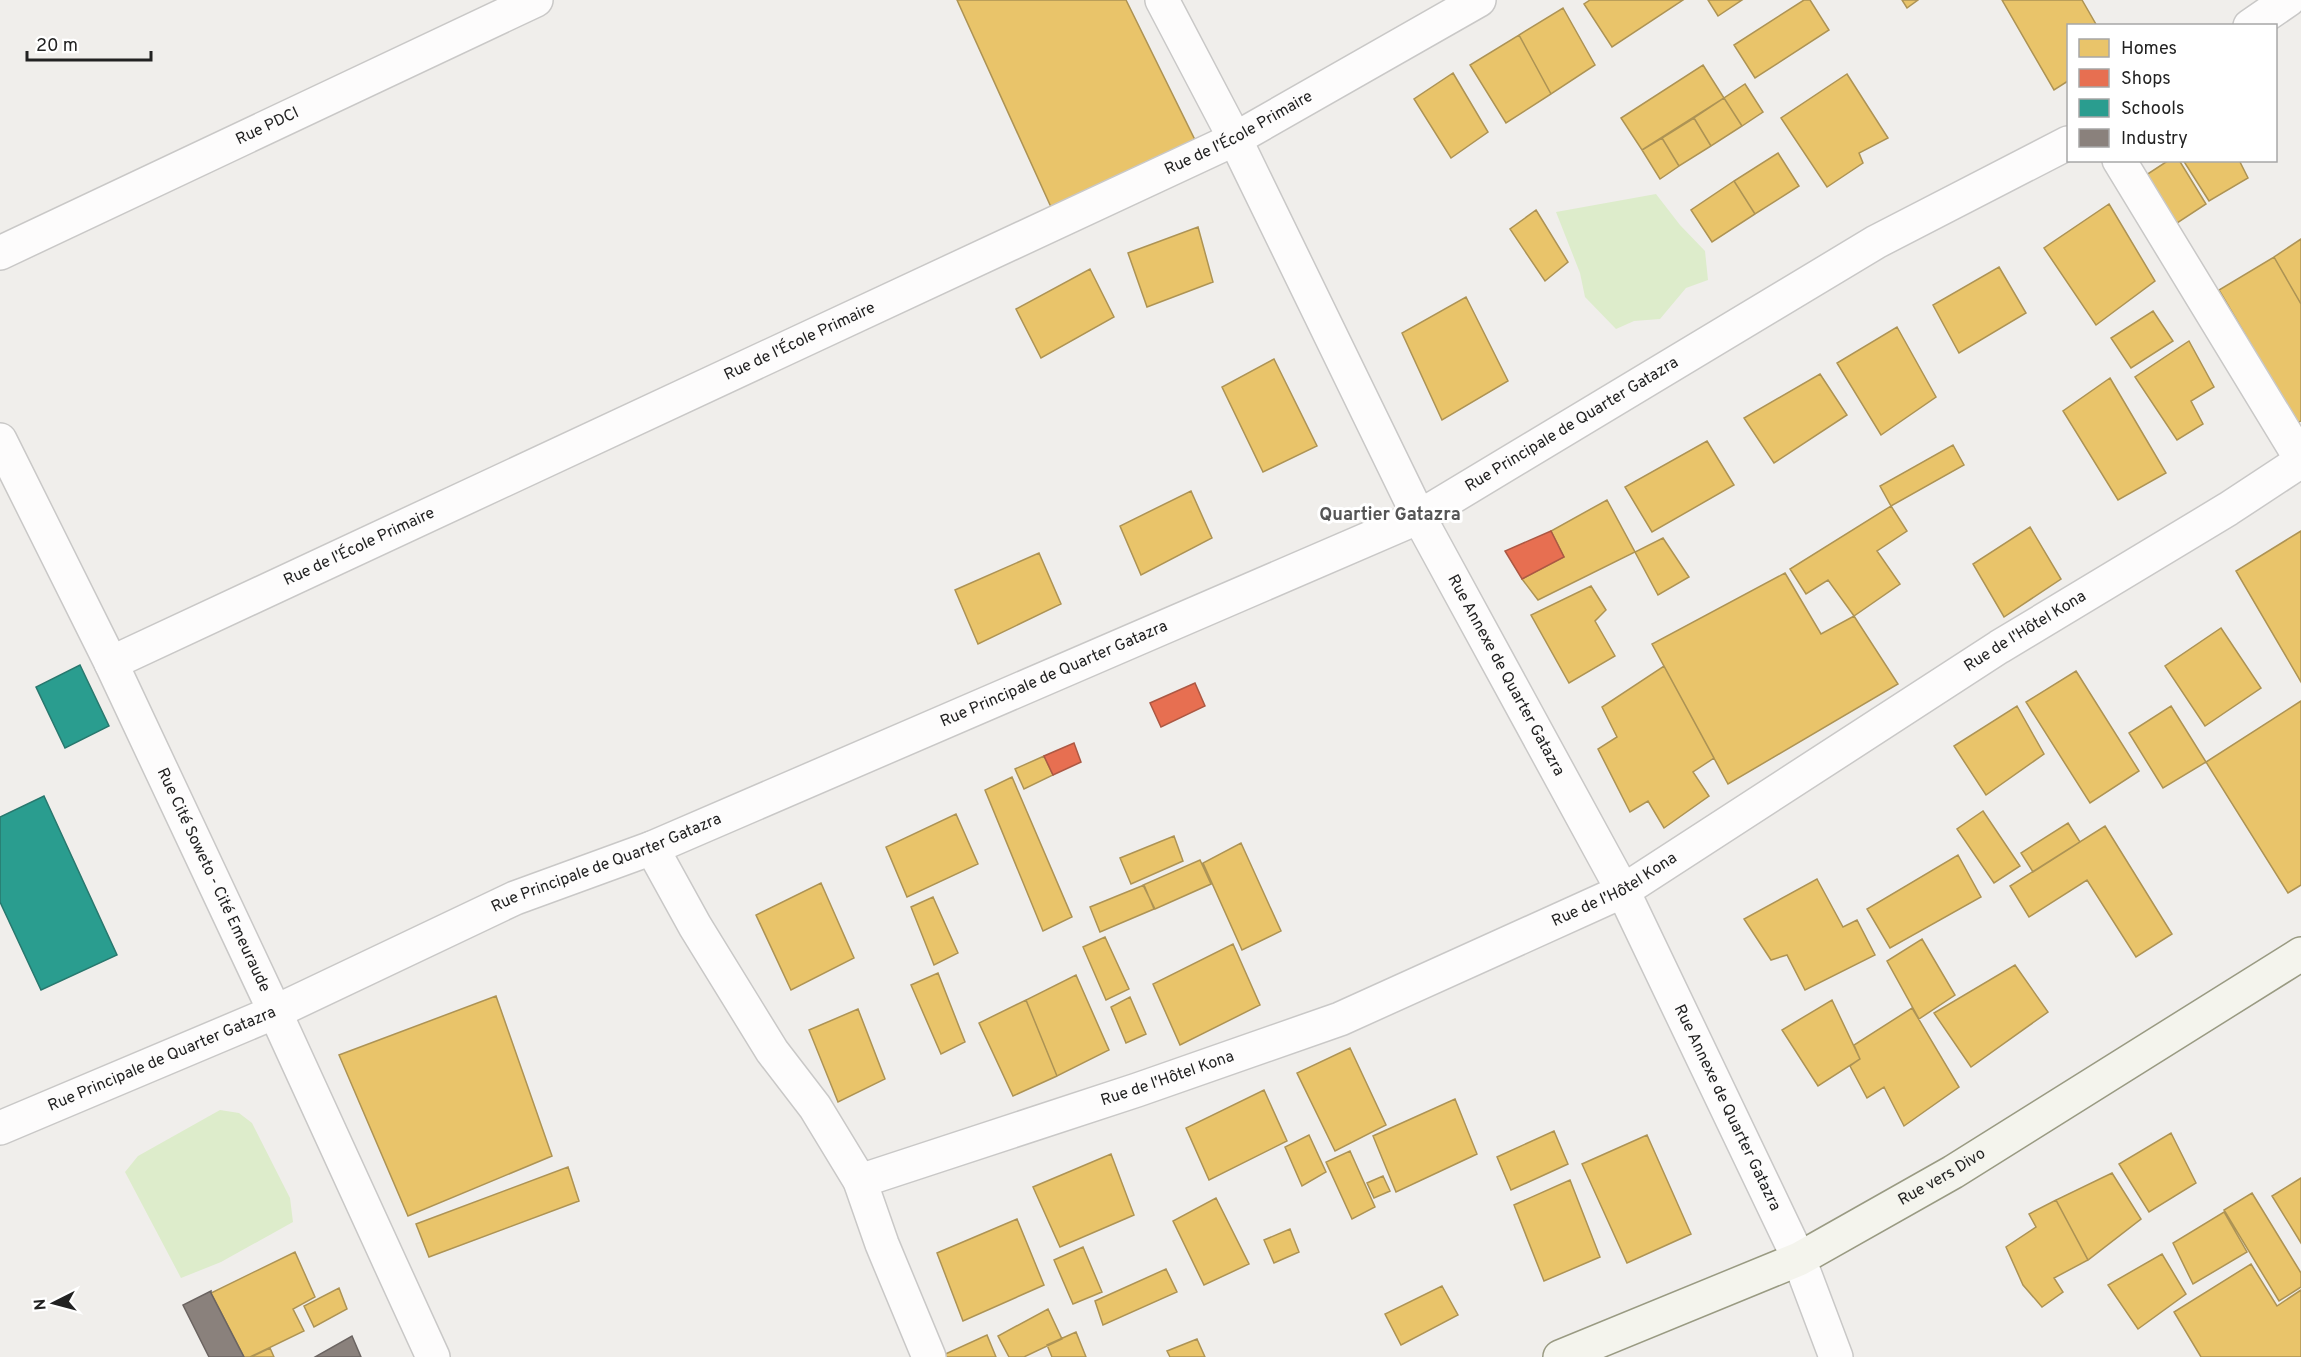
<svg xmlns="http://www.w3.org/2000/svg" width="2301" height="1357" font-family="Overpass,sans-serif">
<rect width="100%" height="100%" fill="#f0eeeb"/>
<path fill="#ddeccb" d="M1656,194l24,31 25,26 3,29 -22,8 -26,31 -26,2 -18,8 -31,-32 -5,-24 -24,-61z
M220,1110l19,3 13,10 38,75 3,24 -72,40 -40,16 -56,-106 13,-16z"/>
<path fill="#e9c46a" stroke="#ad9354" stroke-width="1.5" d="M957,0h169l69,140 -144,67z
M1590,0h93l-71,47 -28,-43z
M1708,0h34l-24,16z
M1804,0h6l19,30 -74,48 -21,-33z
M1902,0h16l-11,8z
M2002,0h80l15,26h-29v55l-14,9z
M1563,8l32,57 -44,29 -32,-59z
M1519,35l32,59 -45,29 -36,-58z
M1703,65l21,33 -82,52 -21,-32z
M1453,73l35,59 -37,26 -37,-59z
M1847,74l41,64 -29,15 4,10 -36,24 -46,-69z
M1745,84l18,28 -21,14 -18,-28z
M1724,98l18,28 -31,20 -17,-28z
M1694,118l17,28 -32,20 -17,-28z
M1662,138l17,28 -19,13 -18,-29z
M1778,153l21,33 -44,28 -21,-33z
M2169,160h10l27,44 -38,25 -28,-50z
M2183,160h56l9,18 -39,23z
M1734,181l21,33 -43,28 -21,-32z
M2109,204l46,77 -59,44 -52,-77z
M1536,210l32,52 -23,19 -35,-52z
M1198,227l15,55 -66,25 -19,-54z
M2301,239v65l-27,-47z
M2274,257l27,47v117l-4,2 -78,-133z
M1999,267l27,46 -67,40 -26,-48z
M1090,269l24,48 -73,41 -25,-49z
M1466,297l42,84 -66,39 -40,-87z
M2153,311l20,30 -42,27 -20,-30z
M1897,327l39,70 -55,38 -44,-72z
M2189,341l25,46 -23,14 12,23 -26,16 -42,-63z
M1274,359l43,87 -54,26 -41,-85z
M1820,374l27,41 -73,48 -30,-45z
M2110,378l56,95 -48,27 -55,-89z
M1707,441l27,44 -82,47 -27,-45z
M1953,445l11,20 -73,41 -11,-20z
M1191,491l21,47 -71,37 -21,-49z
M1607,500l28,52 -97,48 -16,-21 42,-22 -13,-26z
M1891,506l16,25 -30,20 23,33 -46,32 -26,-36 -22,14 -16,-25z
M2030,527l31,52 -57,38 -31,-53z
M2301,531v151l-65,-111z
M1663,538l26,39 -31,18 -23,-43z
M1039,553l22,51 -83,40 -23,-54z
M1785,573l36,61 33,-18 44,68 -170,100 -76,-140z
M1591,586l15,24 -11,11 20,35 -46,27 -38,-68z
M2221,628l40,60 -56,38 -40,-60z
M1664,666l50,92 -21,14 16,24 -45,32 -16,-27 -18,11 -32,-63 19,-12 -15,-30z
M2076,671l63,100 -49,32 -64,-101z
M2301,701v184l-13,8 -82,-131z
M2017,706l27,48 -58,41 -32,-49z
M2171,706l35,56 -43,26 -34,-55z
M1044,756l9,19 -29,14 -9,-20z
M1012,777l60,140 -29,14 -58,-141z
M1983,811l37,55 -26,17 -37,-54z
M956,814l22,50 -71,33 -21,-50z
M2068,823l12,19 -47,30 -12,-19z
M2105,826l67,108 -36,23 -49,-77 -58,37 -19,-31z
M1174,836l9,25 -52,23 -11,-26z
M1241,843l40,88 -39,19 -39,-87z
M1958,855l23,42 -91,51 -23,-39z
M1200,860l11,24 -56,25 -12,-24z
M1817,879l26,48 14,-7 18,35 -70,35 -18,-35 -16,5 -27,-41z
M821,883l33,75 -63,32 -35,-75z
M1144,885l10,24 -54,23 -10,-25z
M933,897l25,56 -24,12 -23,-58z
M1105,937l24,52 -23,11 -23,-53z
M1922,939l33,56 -36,24 -32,-58z
M1233,944l27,61 -80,40 -27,-61z
M2015,965l33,47 -77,55 -37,-54z
M938,973l27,69 -24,12 -30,-69z
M1076,975l33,75 -52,26 -31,-76z
M496,996l56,160 -144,60 -69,-161z
M1130,997l16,37 -20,9 -15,-36z
M1026,1000l31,76 -44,20 -34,-73z
M1832,1000l28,59 -42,27 -36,-56z
M1912,1008l47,79 -55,39 -20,-39 -17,11 -17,-32 10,-7 -6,-14z
M858,1009l27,70 -47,23 -29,-72z
M1350,1048l36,77 -51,26 -38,-78z
M1264,1090l23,51 -78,39 -23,-52z
M1455,1099l22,55 -81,38 -23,-56z
M1554,1131l14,33 -57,26 -14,-33z
M2171,1133l25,50 -47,29 -30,-48z
M1309,1135l17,37 -24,14 -17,-39z
M1647,1135l44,99 -64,29 -45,-99z
M1350,1151l25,56 -23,12 -26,-57z
M1111,1154l23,61 -74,32 -27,-60z
M568,1167l11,34 -150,56 -13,-33z
M2112,1173l29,46 -53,41 -32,-60z
M1383,1176l7,15 -16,7 -7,-15z
M2301,1178v65l-29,-47z
M1570,1180l30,77 -56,24 -30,-76z
M2252,1193l49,80v14l-22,14 -55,-91z
M1216,1198l33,66 -45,21 -31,-64z
M2056,1200l32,60 -34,18 9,14 -21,15 -19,-22 -17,-38 30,-20 -7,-13z
M2224,1212l23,40 -54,32 -20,-41z
M1017,1219l27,66 -81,36 -26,-68z
M1290,1229l9,23 -25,11 -10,-23z
M1083,1247l19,45 -29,12 -19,-44z
M295,1252l20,45 -22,12 11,22 -54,26h-6l-33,-64z
M2162,1254l24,40 -48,35 -30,-44z
M2251,1264l26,42 24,-16v67h-100l-27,-45z
M1166,1269l11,23 -74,33 -8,-24z
M1442,1286l16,29 -57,30 -16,-31z
M339,1288l8,21 -33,18 -10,-21z
M1048,1309l14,30 -38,18h-15l-11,-21z
M1076,1332l10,25h-34l-5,-12z
M987,1335l9,22h-57z
M1197,1339l8,18h-35l-3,-6z
M270,1348l4,9h-23z"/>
<path fill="#e76f51" stroke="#ac5843" stroke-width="1.5" d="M1551,531l13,26 -42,22 -17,-28z
M1195,683l10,23 -44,21 -11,-24z
M1074,743l7,19 -28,13 -9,-19z"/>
<path fill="#2a9d8f" stroke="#28786e" stroke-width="1.5" d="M80,665l29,61 -44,22 -29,-61z
M44,796l73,159 -76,35 -41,-88v-85z"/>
<path fill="#8a817c" stroke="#6b6461" stroke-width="1.5" d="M211,1291v2l33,64h-35l-26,-52z
M352,1336l9,21h-46z"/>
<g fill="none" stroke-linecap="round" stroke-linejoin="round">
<defs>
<g id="minor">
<path id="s1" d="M1162,0l73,139 184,378 204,374 176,368 37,98"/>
<path d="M2250,26l38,-26"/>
<path d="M2119,160l182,299"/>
<path id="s2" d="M0,253l536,-253"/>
<path id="s3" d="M0,440l111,223 164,349 158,345"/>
<path id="s4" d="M111,663l1124,-524 244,-139"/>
<path d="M652,848l43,78 77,125 43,56 45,74 22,63 47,113"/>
<path id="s5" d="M0,1128l275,-116 240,-114 137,-50 767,-331 457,-275 192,-99"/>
<path id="s6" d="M860,1181l277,-91 203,-71 283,-128 376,-244 229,-138 73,-48"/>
</g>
<g id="secondary">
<path id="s7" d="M1560,1357l239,-98 154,-87 348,-218"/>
</g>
</defs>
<use href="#minor" stroke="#c9c8c7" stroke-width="36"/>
<use href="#secondary" stroke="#999a82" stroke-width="36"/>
<use href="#minor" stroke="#fdfcfc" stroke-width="33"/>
<use href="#secondary" stroke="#f4f4ed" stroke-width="33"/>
</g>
<g text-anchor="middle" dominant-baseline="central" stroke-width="6" stroke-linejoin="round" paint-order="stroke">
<g font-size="16" fill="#222" stroke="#fff">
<text stroke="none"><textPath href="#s2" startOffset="296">Rue PDCI</textPath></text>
<text stroke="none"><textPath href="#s4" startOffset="1246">Rue de l'École Primaire</textPath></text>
<text stroke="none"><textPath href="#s4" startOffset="760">Rue de l'École Primaire</textPath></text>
<text stroke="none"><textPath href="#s5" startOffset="1724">Rue Principale de Quarter Gatazra</textPath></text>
<text stroke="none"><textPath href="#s4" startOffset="274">Rue de l'École Primaire</textPath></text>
<text stroke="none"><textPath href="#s6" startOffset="1296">Rue de l'Hôtel Kona</textPath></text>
<text stroke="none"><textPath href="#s5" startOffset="1148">Rue Principale de Quarter Gatazra</textPath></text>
<text stroke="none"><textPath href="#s1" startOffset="758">Rue Annexe de Quarter Gatazra</textPath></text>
<text stroke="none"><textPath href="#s5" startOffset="662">Rue Principale de Quarter Gatazra</textPath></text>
<text stroke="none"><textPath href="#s3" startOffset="489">Rue Cité Soweto - Cité Emeuraude</textPath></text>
<text stroke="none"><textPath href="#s6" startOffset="810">Rue de l'Hôtel Kona</textPath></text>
<text stroke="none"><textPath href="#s5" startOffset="176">Rue Principale de Quarter Gatazra</textPath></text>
<text stroke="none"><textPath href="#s6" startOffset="324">Rue de l'Hôtel Kona</textPath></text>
<text stroke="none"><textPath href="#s1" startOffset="1244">Rue Annexe de Quarter Gatazra</textPath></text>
<text stroke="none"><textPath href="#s7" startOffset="423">Rue vers Divo</textPath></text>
</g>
<g font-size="18" font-weight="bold" fill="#555" stroke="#fff">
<text x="1390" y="515">Quartier Gatazra</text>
</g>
</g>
<rect x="2067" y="24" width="210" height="138" fill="#ffffff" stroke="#a7a7a7" stroke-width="1.5"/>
<rect x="2079" y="39" width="30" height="18" fill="#e9c46a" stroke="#a7a7a7" stroke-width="1.5"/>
<text x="2121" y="54" font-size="18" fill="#222222">Homes</text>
<rect x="2079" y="69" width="30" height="18" fill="#e76f51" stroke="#a7a7a7" stroke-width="1.5"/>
<text x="2121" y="84" font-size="18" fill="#222222">Shops</text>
<rect x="2079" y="99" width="30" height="18" fill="#2a9d8f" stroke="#a7a7a7" stroke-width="1.5"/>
<text x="2121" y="114" font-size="18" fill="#222222">Schools</text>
<rect x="2079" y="129" width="30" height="18" fill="#8a817c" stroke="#a7a7a7" stroke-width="1.5"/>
<text x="2121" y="144" font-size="18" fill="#222222">Industry</text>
<g transform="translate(54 1303) rotate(264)" stroke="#ffffff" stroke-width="4.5" paint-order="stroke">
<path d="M0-4.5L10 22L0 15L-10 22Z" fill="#222222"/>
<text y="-9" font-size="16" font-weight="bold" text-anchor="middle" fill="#222222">N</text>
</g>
<path d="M27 51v9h124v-9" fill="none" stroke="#222222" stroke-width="3"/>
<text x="36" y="51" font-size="18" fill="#222222" stroke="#ffffff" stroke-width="4.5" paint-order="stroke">20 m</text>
</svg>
